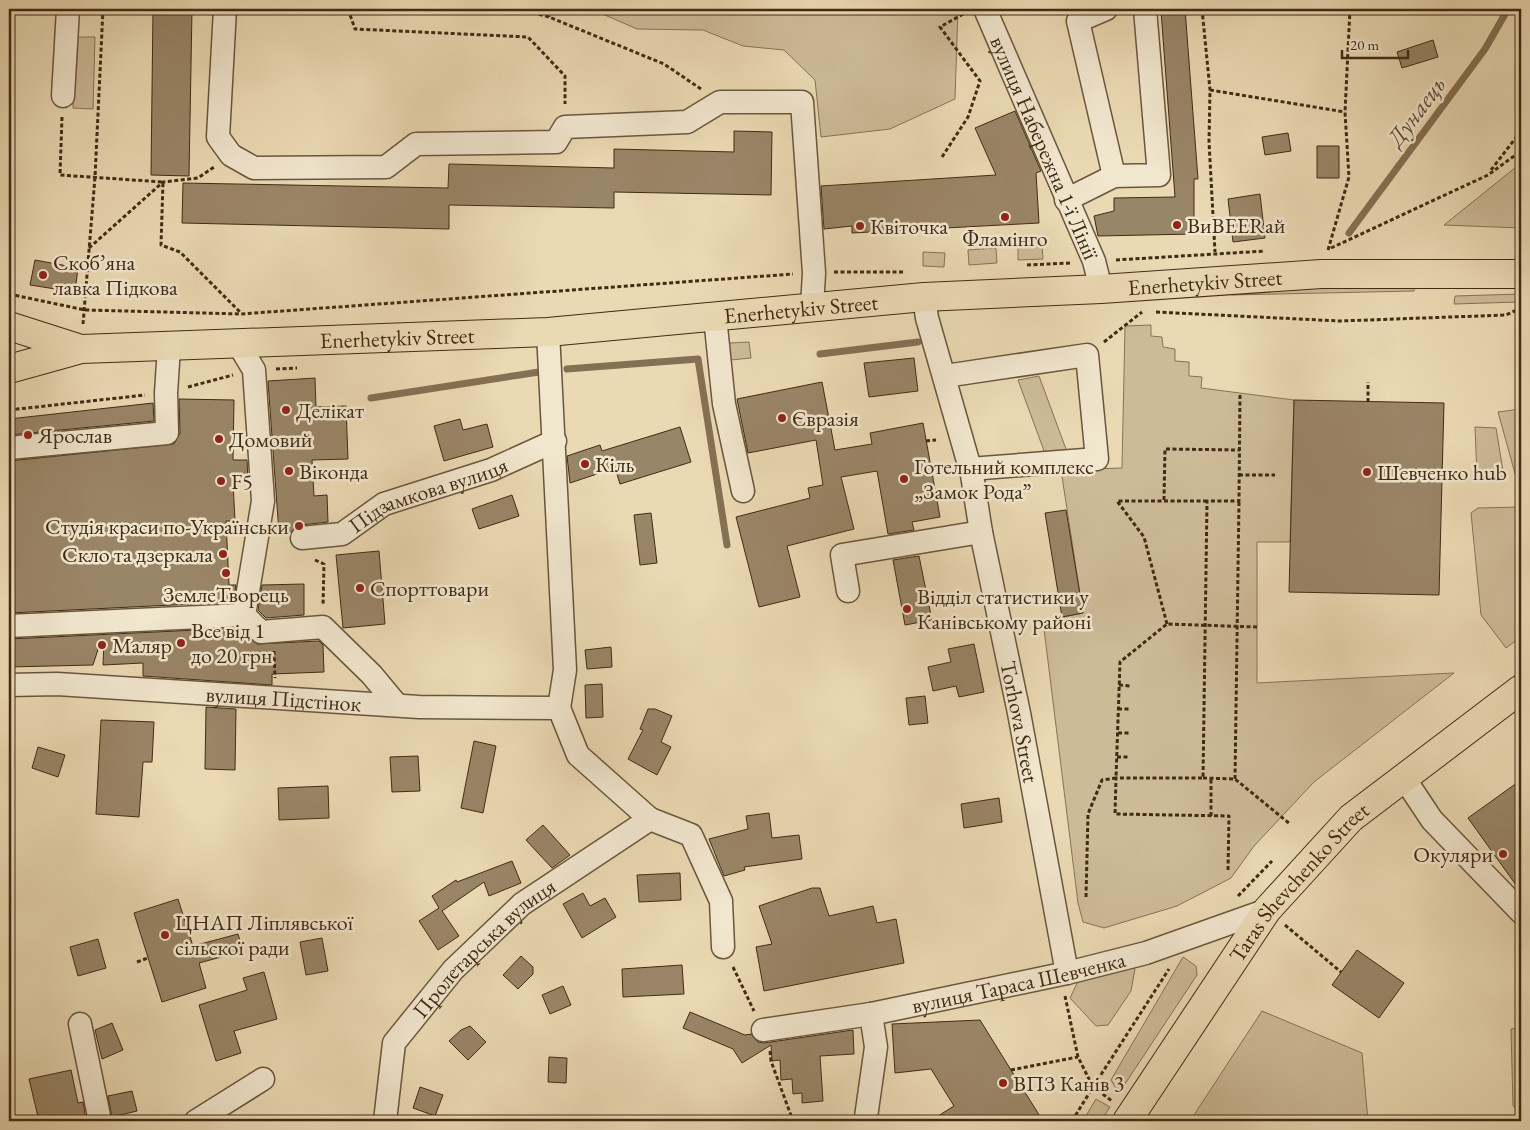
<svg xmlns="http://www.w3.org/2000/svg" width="1530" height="1130" font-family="'EB Garamond',serif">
<rect width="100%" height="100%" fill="#ead9b3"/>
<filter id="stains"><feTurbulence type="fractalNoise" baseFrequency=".004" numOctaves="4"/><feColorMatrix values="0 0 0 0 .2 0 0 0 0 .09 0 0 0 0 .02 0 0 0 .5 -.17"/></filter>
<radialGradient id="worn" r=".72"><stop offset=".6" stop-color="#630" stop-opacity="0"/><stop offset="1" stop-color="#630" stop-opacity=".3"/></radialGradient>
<path fill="#cdbb98" stroke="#877356" d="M591,9h367l-3,90 -65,30 -69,8 -6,-57 -31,-30 -41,-4 -40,-16 -66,-1z
M75,37h20l-2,72 -20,-1z
M1521,163v65l-77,-3z
M1042,245l1,14 -25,1v-14z
M996,248l1,15 -28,2 -1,-15z
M923,252l22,1 -1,14 -21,-1z
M1415,285l-1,6 -182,4 -8,-7z
M1521,294l-1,8 -66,2 1,-8z
M1151,325v11l11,1 1,10 12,2v12l14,1v14l13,1 -1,11 93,12 -4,142h-33v141l197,-10 -140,109 -60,64 -23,32 -54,28 -73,22 -21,-6 -5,-19 -35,-282 40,-8 -22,-143 61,-2 3,-142z
M749,342l2,16 -20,2 -2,-17z
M1039,376l30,81 -22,2 -29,-79z
M1521,409v68h-5l-18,-65z
M1475,427l21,1 8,49 -27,-1z
M1521,507v130l-15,11 -25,-33 -10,-102 7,-5z
M1183,957l13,9 1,9 -78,118 -8,-13z
M1127,963l8,6 -4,22 -23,34 -12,1 -26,-28 10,-21z
M1262,1011l100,42 6,68h-178z
M1521,1028v85l-8,-7 -2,-77z
M1096,1099l14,8 -9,14h-18z"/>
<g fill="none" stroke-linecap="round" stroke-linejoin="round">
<path stroke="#847053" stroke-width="7" d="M1349,233l136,-184 23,-40
M820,354l98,-12
M567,369l131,-10 29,186
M371,398l168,-26"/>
</g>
<path fill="#998567" stroke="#412b15" d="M153,9h39l-3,167 -38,-1z
M1185,9l13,170h-4v55l-96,2 -4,-20 20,-5v-13l61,-1 -14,-186z
M1433,40l5,17 -36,11 -5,-16z
M1015,111l26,60 -5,2 3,50 -187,10v-7l-28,3 -3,-43 175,-11 -21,-47z
M734,131l38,1 -1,63 -157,-3v16l-165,-3v24l-267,-6 1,-40 265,5 1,-24 165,4v-19l120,3z
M1288,133l3,18 -26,4 -3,-18z
M1317,146h22v32h-22z
M1260,194l5,44 -32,4 -5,-43z
M35,260l43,8 -3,24 -45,-7z
M914,358l4,33 -49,6 -5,-34z
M315,378l1,29 30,-1 2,53 -36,1 2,36 13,-1 1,27 -27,3 -11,8h-11l-11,-152z
M822,382l13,68 37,-6 -2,-11 53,-10 17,94 -28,5 2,8 -26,4 -11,-63 -36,6 13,52 -67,17 13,51 -41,10 -23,-90 74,-19 -2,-10 15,-3 -7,-45 -68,13 -11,-54z
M179,399l55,1 -1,60h14l1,22h-15l2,39h-9l3,64h7l-3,17 -223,11 -1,-152 165,-17 6,-11z
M1294,400l150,3 -5,192 -150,-3z
M153,403l1,18 -145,14v-16z
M460,419l3,11 24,-6 6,23 -49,14 -10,-35z
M680,427l11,35 -71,22 -5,-16 -45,15 -3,-27 33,-11 2,6z
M512,495l7,21 -40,13 -7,-20z
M1066,510l17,103 -21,4 -17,-104z
M651,513l6,50 -17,2 -6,-50z
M379,551l6,73 -42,4 -7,-73z
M919,556l13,64 -27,5 -12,-65z
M304,584v31l-38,3 -8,-8 4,-25z
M239,628l18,16 62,-3 4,4 1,27 -52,2v11l-129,-9v-13l-40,2 1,-24 -3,-1 -8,25 -84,2v-28z
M974,644l10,48 -25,5 -3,-11 -23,5 -5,-24 23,-5 -3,-13z
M611,647l1,20 -25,2 -2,-19z
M602,684l1,33 -17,1 -1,-33z
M925,696l3,27 -19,2 -3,-27z
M206,707l30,2 -1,61 -30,-1z
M648,709h7l17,7 -11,26 10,5 -14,28 -29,-16 15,-29 -3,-1z
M101,720l53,2 -2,40h-9l-4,55 -43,-3z
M474,741l22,5 -13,67 -22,-5z
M38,747l27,8 -7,22 -26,-9z
M418,756l2,35 -28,1 -2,-35z
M1521,780v112l-53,-74z
M328,786l1,32 -50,2 -1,-32z
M999,798l3,24 -38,6 -3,-24z
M769,813l3,25 27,-3 3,24 -58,8 1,3 -21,6 -15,-37 39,-10 -2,-13z
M543,825l27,30 -18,13 -26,-28z
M512,861l9,22 -32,13 -5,-14 -42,29 17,25 -21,14 -19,-29 20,-13 -7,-12 24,-16 1,2z
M680,873l1,27 -42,2 -2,-27z
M812,888h8l9,28 44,-10 4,17 19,-4 8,44 -140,28 -8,-44 16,-3 -13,-38z
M583,893l7,13 15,-8 11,19 -34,21 -19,-34z
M178,899l15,47 45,-12 5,17 -44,12 7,25 -44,14 -28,-89z
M322,938l6,33 -22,4 -6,-33z
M98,939l8,29 -28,8 -8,-29z
M1357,950l47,33 -25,35 -47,-33z
M521,956l12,11v7l-15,15 -15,-14z
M682,965l2,29 -61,3 -1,-28z
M264,972l13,47 -43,12 7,22 -25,8 -17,-56 48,-15 -4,-12z
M563,986l8,19 -21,9 -8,-19z
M690,1012l55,23 6,-1 7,8 6,1 89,-13 1,24 -34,2 3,45 -21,2v-10l-9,1 -1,-15 -11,1 -1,-20 -8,1 -1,-16 -29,18 -9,-14 -50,-21z
M980,1020l31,50 32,51h-113l24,-15 -23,-37 -36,4 -3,-49z
M112,1023l11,27 -21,9 -7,-29z
M470,1026l16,16 -18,18 -19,-19 12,-11z
M549,1057l18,1 -1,25 -18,-1z
M71,1070l7,33 5,-1 3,17 -12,2h-35l-10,-42z
M420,1087l23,8 -8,21 -22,-8z
M132,1091l5,20 -25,6 -4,-21z"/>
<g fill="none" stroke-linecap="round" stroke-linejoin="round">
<defs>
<g id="minor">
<path d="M225,9l-7,128 13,18 23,13 132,-1 30,-23 140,-2 9,-15 122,-5 33,-20h82l12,171 -2,34"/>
<path id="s1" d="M985,9l109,252 7,28"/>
<path d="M1106,9l-28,12 36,155"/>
<path d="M63,96l5,-87"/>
<path d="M1066,200l48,-24 45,-1 -14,-166"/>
<path id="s2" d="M924,297l3,21 45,157 9,57 38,181 48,260"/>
<path d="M715,317l9,87 19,87"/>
<path d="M548,332l17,338 -6,38"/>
<path d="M239,345l15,25 9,131 -19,114 17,17 62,-5 49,48 24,29"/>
<path d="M945,376l142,-21 10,104 -127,10"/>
<path d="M9,448l158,-15 -1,-40 3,-46"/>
<path id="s3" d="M302,538l40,-4 42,-30 107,-34 64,-29"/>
<path d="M848,591l-6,-36 139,-23"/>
<path d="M9,626l235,-11"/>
<path id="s4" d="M9,685l48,-1 362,23 140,1"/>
<path d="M559,708l19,47 72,64"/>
<path d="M1404,778l28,42 89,92"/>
<path d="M80,1024l20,97"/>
<path id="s5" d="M763,1030l108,-16 196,-41 79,-20 121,-43"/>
<path d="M866,1117l10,-70 -5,-33"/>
<path d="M196,1121l67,-42"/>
<path id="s6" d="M385,1121l9,-78 59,-73 69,-66 128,-85 41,16 30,66 2,46"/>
</g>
<g id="major">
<path d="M9,326l72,23"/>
<path id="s7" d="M9,369l72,-20 467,-17 376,-35 177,-8 220,-15h200"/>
<path id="s8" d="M1127,1121l140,-211 84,-92 170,-129"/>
</g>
</defs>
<use href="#minor" stroke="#6b563c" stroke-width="25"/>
<use href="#major" stroke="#412b15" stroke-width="30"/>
<path stroke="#412b15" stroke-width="3" stroke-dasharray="4 2.5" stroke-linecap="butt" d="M348,9l7,20 173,8 37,39v28
M520,9l29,8 115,47 37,25
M549,9v8
M1202,9l8,81 -1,52 6,110
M1210,90l135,22
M62,117l-2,58 103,7 -2,63 19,7 61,61
M942,157l26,-40 12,-36 -40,-54 25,-14
M1491,170l30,-39
M89,248l74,-66 35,-4 16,-11
M1331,248l157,-73 33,-24
M1328,250l21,-73 -4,-65 5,-103
M1116,260l149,-9
M1027,265l43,-2
M834,272h69
M9,294l76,16 156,4 552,-40
M1156,312l184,9 166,-6 15,-7
M83,324l12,-147 8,-168
M1104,342l38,-30
M276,369l21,-1
M188,387l45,-12
M1368,402v-20
M9,410l136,-15
M926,441l10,-1
M1239,475h36
M1164,500l1,-51 75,1
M315,560l9,4 -1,42
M1167,624l-23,-87 -27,-36h90
M274,651l1,27
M1119,685l11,1
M1118,709h12
M1118,733h12
M1117,757h13
M1203,778l32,1 55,45
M1235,779l4,-278
M1211,816v-38
M1228,870l1,-54 -114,-2 1,-36h87l4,-277h32l1,-108
M1238,896l34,-35
M1086,897l2,-83 14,-34 14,-2 4,-116 47,-38 90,3
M1285,925l56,47
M137,962l11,-4
M733,967l21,44
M1065,996l13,61 15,30 76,-118
M770,1051l1,10 22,60
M1011,1070l67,-13
M1072,1121l21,-34 19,14"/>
<use href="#minor" stroke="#f1e6ce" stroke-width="22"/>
<use href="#major" stroke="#ead9b3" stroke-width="28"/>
</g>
<g fill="#8f2418" stroke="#f1e6ce" stroke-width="2">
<circle cx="1005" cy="217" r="5"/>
<circle cx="1177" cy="225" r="5"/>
<circle cx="860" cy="226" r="5"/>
<circle cx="43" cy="275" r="5"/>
<circle cx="286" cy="410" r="5"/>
<circle cx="782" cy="418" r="5"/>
<circle cx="28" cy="435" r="5"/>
<circle cx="219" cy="439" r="5"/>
<circle cx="585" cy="464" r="5"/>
<circle cx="289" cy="471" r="5"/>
<circle cx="1367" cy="472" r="5"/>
<circle cx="904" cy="479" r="5"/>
<circle cx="221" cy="481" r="5"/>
<circle cx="299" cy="526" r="5"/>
<circle cx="223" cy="554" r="5"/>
<circle cx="226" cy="573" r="5"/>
<circle cx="360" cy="588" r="5"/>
<circle cx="907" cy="609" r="5"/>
<circle cx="181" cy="643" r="5"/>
<circle cx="102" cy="645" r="5"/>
<circle cx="1503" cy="854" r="5"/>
<circle cx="165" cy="935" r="5"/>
<circle cx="1003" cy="1083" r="5"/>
</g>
<g text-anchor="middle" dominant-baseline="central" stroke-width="5" stroke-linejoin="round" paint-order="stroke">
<g font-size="22" fill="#412b15" stroke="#f1e6ce">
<text stroke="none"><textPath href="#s1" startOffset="151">вулиця Набережна 1-ї Лінії</textPath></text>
<text stroke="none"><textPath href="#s7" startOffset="1201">Enerhetykiv Street</textPath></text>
<text stroke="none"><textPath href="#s7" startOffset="796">Enerhetykiv Street</textPath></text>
<text stroke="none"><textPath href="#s7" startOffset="391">Enerhetykiv Street</textPath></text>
<text stroke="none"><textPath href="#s3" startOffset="136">Підзамкова вулиця</textPath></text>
<text stroke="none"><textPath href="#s4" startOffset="275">вулиця Підстінок</textPath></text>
<text stroke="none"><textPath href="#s2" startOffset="436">Torhova Street</textPath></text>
<text stroke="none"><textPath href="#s8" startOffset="295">Taras Shevchenko Street</textPath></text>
<text stroke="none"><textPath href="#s6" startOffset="210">Пролетарська вулиця</textPath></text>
<text stroke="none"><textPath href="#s5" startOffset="260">вулиця Тараса Шевченка</textPath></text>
</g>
<g font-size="22" fill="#412b15" stroke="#f1e6ce" text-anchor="start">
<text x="1187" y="225">ВиBEERай</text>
<text x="870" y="226">Квіточка</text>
<text x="1005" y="238" text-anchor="middle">Фламінго</text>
<text x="53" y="262">Скоб’яна<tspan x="53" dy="25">лавка Підкова</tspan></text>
<text x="296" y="410">Делікат</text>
<text x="792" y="418">Євразія</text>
<text x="38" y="435">Ярослав</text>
<text x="229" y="439">Домовий</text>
<text x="595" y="464">Кіль</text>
<text x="914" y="466">Готельний комплекс<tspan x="914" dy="25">„Замок Рода”</tspan></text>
<text x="299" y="471">Віконда</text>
<text x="1377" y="472">Шевченко hub</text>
<text x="231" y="481">F5</text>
<text x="289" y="526" text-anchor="end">Студія краси по-Українськи</text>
<text x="213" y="554" text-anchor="end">Скло та дзеркала</text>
<text x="370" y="588">Спорттовари</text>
<text x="226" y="594" text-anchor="middle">ЗемлеТворець</text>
<text x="917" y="596">Відділ статистики у<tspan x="917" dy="25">Канівському районі</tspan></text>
<text x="191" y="630">Все від 1<tspan x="191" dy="25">до 20 грн</tspan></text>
<text x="112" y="645">Маляр</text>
<text x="1493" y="854" text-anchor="end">Окуляри</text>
<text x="175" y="922">ЦНАП Ліплявської<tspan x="175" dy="25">сільскої ради</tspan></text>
<text x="1013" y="1083">ВПЗ Канів 3</text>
</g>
<g font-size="24" font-style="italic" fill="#5d482f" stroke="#f1e6ce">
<text transform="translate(1416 111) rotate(-53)">Дунаець</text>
</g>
</g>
<rect width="1530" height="1130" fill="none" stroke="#ead9b3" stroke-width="30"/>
<rect x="10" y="10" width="1510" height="1110" fill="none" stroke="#412b15" stroke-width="2.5"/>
<rect x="15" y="15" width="1500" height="1100" fill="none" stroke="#412b15"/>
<path d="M1342 50v8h66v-8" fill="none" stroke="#412b15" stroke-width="2.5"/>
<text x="1350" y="50" font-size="15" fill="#412b15" stroke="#f1e6ce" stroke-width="4" paint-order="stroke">20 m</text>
<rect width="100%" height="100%" filter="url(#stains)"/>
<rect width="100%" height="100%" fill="url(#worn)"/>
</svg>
